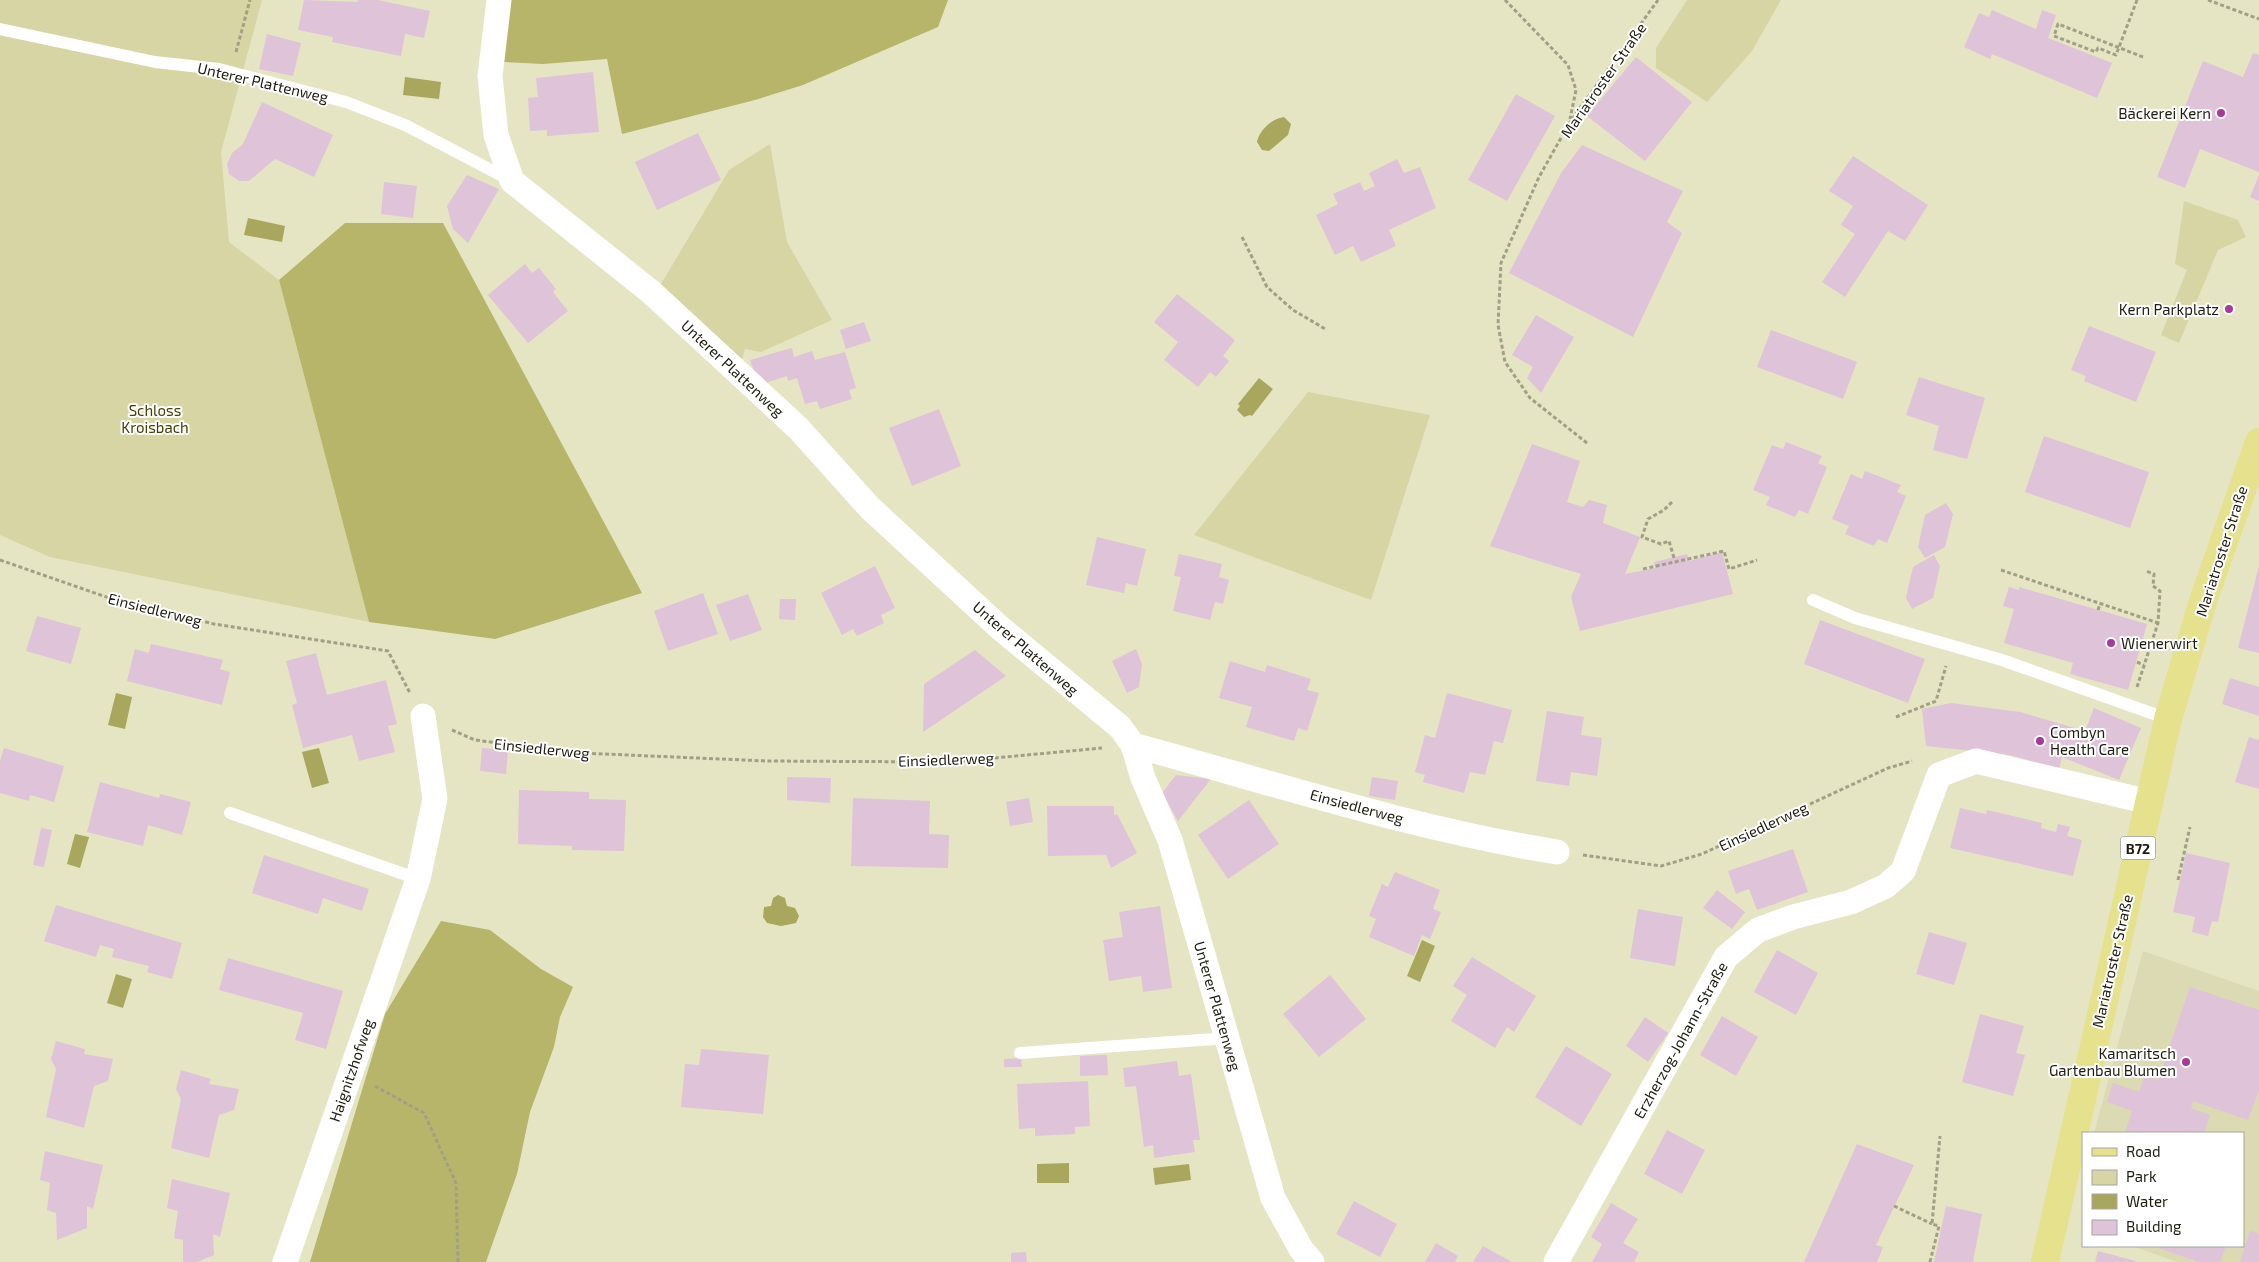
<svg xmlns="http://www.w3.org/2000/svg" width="2259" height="1262" viewBox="0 0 2259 1262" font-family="'Exo 2',sans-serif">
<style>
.built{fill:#dbdab2}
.green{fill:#d6d5a3}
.forest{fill:#b7b56a}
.water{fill:#a9a75d}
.building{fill:#dfc3d8}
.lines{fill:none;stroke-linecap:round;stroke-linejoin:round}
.path{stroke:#a1a087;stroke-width:3;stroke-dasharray:4 2.5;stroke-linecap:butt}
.service{stroke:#fff;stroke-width:12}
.minor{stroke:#fff;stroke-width:25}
.primary{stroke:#e5e18d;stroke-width:28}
.poi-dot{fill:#a73998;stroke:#fff;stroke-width:2}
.labels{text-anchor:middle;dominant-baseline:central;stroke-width:4;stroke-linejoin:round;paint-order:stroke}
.shield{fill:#fff;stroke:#626158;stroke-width:1}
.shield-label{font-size:14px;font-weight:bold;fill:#1e1d11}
.street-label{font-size:15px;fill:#1e1d11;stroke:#fff}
.poi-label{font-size:15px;fill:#1e1d11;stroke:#fff;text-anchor:end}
.park-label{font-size:15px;fill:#434002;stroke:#fff}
</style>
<rect width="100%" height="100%" fill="#e5e5c4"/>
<path class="built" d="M2143,951L2259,991V1262H2177L2132,1246H2243V1133H2094Z"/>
<g class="green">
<path d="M0,0H262L221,152L229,242L279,280L369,622L50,557L0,535Z"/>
<path d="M1687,0H1781L1752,51L1707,102L1656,68V48Z"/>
<path d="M770,144L787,242L832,320L761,352L745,349L740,366L680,309L661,284L729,170Z"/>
<path d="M2184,201L2238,220L2246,237L2218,250L2179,343L2161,335L2187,270L2175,264Z"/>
<path d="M1308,392L1430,415L1371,600L1194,535Z"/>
</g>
<g class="forest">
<path d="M508,0H948L938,27L803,85L755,100L622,134L607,59L543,64L504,62Z"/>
<path d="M345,223H443L642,593L495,639L369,622L279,280Z"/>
<path d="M441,921L490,930L541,969L573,987L560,1017L554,1047L530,1112L517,1174L486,1262H310L385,1014Z"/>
</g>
<g class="water">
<path d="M405,77L441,82L439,99L403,95Z"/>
<path d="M1284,117L1291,124L1288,135L1269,151L1262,150L1257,142C1259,131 1272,118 1284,117Z"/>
<path d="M248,218L285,226L282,242L244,235Z"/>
<path d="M1259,378L1273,389L1252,416L1250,415L1244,417L1237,410L1240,406L1238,404Z"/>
<path d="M116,693L132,697L125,729L108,725Z"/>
<path d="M319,748L329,783L312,788L302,752Z"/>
<path d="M75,834L89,837L80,868L67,864Z"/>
<path d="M778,895L785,898L787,906L795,908L799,916L796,923L781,926L767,923L763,917L764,907L771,906L773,898Z"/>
<path d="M1422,940L1435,946L1420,982L1407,976Z"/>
<path d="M116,974L132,979L123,1008L107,1003Z"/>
<path d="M1069,1163V1183H1037V1164Z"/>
<path d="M1189,1164L1191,1180L1155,1185L1153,1168Z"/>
</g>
<g class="building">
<path d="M304,0L357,2L358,0H378L430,11L424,38L405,34L401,56L332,42L333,37L298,30Z"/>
<path d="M1992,10L2036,29L2042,10L2056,15L2048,38L2112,63L2097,98L1992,54L1990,59L1964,47L1979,13L1989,17Z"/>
<path d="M267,34L301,43L293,76L259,69Z"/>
<path d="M2253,53L2259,55V172L2200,149L2185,188L2157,177L2203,61L2243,77Z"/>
<path d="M1636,57L1692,102L1645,161L1587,116Z"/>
<path d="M593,72L599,132L547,136V130L530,131L528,98L538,97L536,78Z"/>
<path d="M1516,94L1555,116L1507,201L1468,180Z"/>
<path d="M262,102L333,135L314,177L275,159L249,181H239L229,174L227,164L232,153L243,144Z"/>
<path d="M698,133L721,180L657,210L635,162Z"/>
<path d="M1582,145L1683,191L1667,222L1682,233L1633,337L1509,273L1561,173Z"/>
<path d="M1853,156L1928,205L1905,241L1888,231L1845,297L1822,282L1855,234L1841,225L1853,206L1829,191Z"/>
<path d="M1397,159L1404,173L1420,167L1436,208L1389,230L1396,246L1361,262L1353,246L1335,255L1316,215L1338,204L1333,194L1360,182L1364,191L1375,186L1369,173Z"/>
<path d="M467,175L499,189L468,243L453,229L447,206Z"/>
<path d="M2259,175V201L2250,197Z"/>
<path d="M384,182L417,186L413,218L381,214Z"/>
<path d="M525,264L532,273L539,268L556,289L553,292L568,311L528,343L488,295Z"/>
<path d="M1177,294L1235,340L1223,356L1229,361L1216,377L1210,372L1198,387L1164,360L1178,342L1154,322Z"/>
<path d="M1536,315L1574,337L1541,393L1527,378L1533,367L1512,355Z"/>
<path d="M864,322L871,341L846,349L840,330Z"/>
<path d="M2089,326L2156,352L2136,402L2084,381L2086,376L2071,370Z"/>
<path d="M1771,330L1857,362L1843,399L1757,367Z"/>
<path d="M792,348L794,357L812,351L815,360L845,352L856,388L849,390L852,399L820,409L817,401L805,404L797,378L788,381L787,376L759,385L750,360Z"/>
<path d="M1919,377L1985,398L1967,459L1933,450L1939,426L1906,415Z"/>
<path d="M939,409L961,466L912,486L889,428Z"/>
<path d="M2044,436L2149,472L2130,528L2025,492Z"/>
<path d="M1786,442L1822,456L1818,463L1827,467L1808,514L1799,510L1795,517L1766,505L1770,497L1753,490L1772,445L1783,449Z"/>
<path d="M1532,444L1580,461L1567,502L1583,507L1589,500L1607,505L1603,523L1640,537L1625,574L1655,568L1654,562L1687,554L1689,561L1722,552L1733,594L1580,631L1571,597L1581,574L1490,546Z"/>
<path d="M1865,471L1901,485L1897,492L1906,496L1887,543L1878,539L1874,546L1845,534L1849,526L1832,519L1851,474L1862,479Z"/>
<path d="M1946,503L1953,514L1945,547L1925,558L1918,547L1925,515Z"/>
<path d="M1097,537L1146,549L1137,586L1126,583L1124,593L1086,585Z"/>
<path d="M1179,554L1222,564L1219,577L1229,580L1223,604L1215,602L1210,620L1173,611L1181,577L1174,576Z"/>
<path d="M1934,555L1940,566L1933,598L1912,609L1906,598L1913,567Z"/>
<path d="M875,566L895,608L881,615L884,623L857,636L853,629L842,635L821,593Z"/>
<path d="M2259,566V653L2238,648Z"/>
<path d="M2009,587L2019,590V587L2147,624L2128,690L2070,674L2073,663L2004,643L2014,609L2003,606Z"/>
<path d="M703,593L718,634L668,651L654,611Z"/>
<path d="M748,594L762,630L730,641L716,605Z"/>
<path d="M780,599H796L795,620L779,619Z"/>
<path d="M37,616L81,628L71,664L26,651Z"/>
<path d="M1820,620L1925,659L1908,703L1804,664Z"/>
<path d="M151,644L223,660L220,669L230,672L222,705L127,681L135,649L149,653Z"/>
<path d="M1136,649L1142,664L1139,687L1127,693L1112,661Z"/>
<path d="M975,650L1006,676L923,732L924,684Z"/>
<path d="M316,653L327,695L386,680L397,724L388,726L395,752L359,761L352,735L303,748L292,705L297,703L286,661Z"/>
<path d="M1230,661L1265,672L1267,665L1311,679L1307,690L1319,693L1307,731L1298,728L1294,741L1246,727L1252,707L1219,698Z"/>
<path d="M2230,678L2259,687V716L2222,704Z"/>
<path d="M1447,693L1512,710L1503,743L1494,741L1485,775L1470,772L1464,793L1423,782L1425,775L1415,772L1425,735L1435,738Z"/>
<path d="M1951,703L2020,712L2085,731L2094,708L2141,728L2119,780L2062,757L2059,769L2010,755L1926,746L1922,709Z"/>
<path d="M1547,711L1584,717L1581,735L1602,738L1597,776L1571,772L1569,786L1536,781Z"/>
<path d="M2249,737L2259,740V789L2235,782Z"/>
<path d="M4,748L64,766L54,802L30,795L29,801L0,793V761Z"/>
<path d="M482,748L508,750L506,774L480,771Z"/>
<path d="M1176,775L1211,779L1178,821L1162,793Z"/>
<path d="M787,777L831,778L830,803L787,800Z"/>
<path d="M1372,777L1398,781L1395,800L1369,796Z"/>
<path d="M100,782L159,798L160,794L191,802L182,835L148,825L143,846L87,832Z"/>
<path d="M519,790L589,792V799L626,800L624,851L572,850V846L518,844Z"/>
<path d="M853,798L930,801L929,834L949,835L948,868L851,866Z"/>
<path d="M1029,798L1033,822L1010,826L1006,802Z"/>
<path d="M1249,800L1279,844L1228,879L1198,835Z"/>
<path d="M1047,806H1114V815L1117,814L1137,853L1111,868L1106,855L1048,856Z"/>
<path d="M1960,808L1986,814L1987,810L2042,823L2041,828L2056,832L2058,824L2070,827L2067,836L2082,840L2073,876L1950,848Z"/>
<path d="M41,828L52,830L44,867L33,865Z"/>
<path d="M1793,849L1808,892L1757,910L1749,889L1736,894L1728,871Z"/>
<path d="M2186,853L2230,863L2218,922L2212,921L2208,936L2192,932L2195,917L2173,912Z"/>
<path d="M264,855L369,889L362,911L323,898L318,914L252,893Z"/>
<path d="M1395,872L1440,890L1433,909L1441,912L1430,939L1422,935L1414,956L1369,937L1376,919L1369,916L1382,884L1388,887Z"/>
<path d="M1717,890L1745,912L1732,929L1703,908Z"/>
<path d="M56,905L182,943L172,979L147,972L149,966L112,957L114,949L100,945L96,957L44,941Z"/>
<path d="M1160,906L1172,988L1143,992L1141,976L1109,981L1103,940L1123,937L1119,912Z"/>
<path d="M1638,909L1683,917L1675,966L1630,958Z"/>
<path d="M1929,932L1967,943L1954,985L1916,974Z"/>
<path d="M1777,950L1818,973L1796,1015L1754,992Z"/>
<path d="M1472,957L1536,996L1514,1032L1507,1027L1495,1048L1451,1021L1467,995L1453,986Z"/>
<path d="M228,958L343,991L326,1049L295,1040L303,1013L219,990Z"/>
<path d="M1330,975L1366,1019L1319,1057L1283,1014Z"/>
<path d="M2190,987L2259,1010V1090L2248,1120L2193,1101L2191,1108L2210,1115L2204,1133H2125L2132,1111L2107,1102L2113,1083L2139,1092L2145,1075L2158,1080Z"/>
<path d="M1980,1014L2024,1026L2016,1053L2025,1055L2013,1096L1962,1082Z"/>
<path d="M1722,1016L1758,1037L1736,1076L1700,1055Z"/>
<path d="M1645,1017L1668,1033L1648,1062L1626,1046Z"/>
<path d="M56,1041L85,1049L84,1054L113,1059L108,1081L94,1086L84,1128L46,1117L56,1069L51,1059Z"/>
<path d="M1566,1046L1612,1074L1581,1126L1535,1097Z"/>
<path d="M701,1049L769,1055L763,1114L681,1107L685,1064L699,1065Z"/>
<path d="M1107,1055L1108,1075L1080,1076V1056Z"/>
<path d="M1021,1058L1022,1067H1004V1059Z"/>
<path d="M1177,1061L1179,1076L1191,1074L1200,1140H1193L1195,1152L1154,1158L1153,1145L1144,1147L1136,1086L1125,1087L1123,1068Z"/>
<path d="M181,1070L211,1079L209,1084L239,1089L234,1110L219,1115L209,1158L171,1148L181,1099L176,1089Z"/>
<path d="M1088,1081L1090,1126L1075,1127V1134L1035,1136V1128L1019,1129L1017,1084Z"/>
<path d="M1667,1130L1705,1150L1682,1194L1644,1174Z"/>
<path d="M1857,1144L1914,1165L1876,1245L1883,1247L1877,1262H1804Z"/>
<path d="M45,1151L103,1165L93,1209L87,1206V1228L57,1240L56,1213L47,1210L50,1183L40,1180Z"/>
<path d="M172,1179L230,1193L220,1237L213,1234L214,1255L197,1262H183V1240L174,1238L178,1211L167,1208Z"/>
<path d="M1354,1201L1397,1224L1380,1257L1336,1234Z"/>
<path d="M1611,1203L1638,1219L1623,1243L1639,1252L1634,1262H1592L1602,1244L1591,1237Z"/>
<path d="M1946,1206L1982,1214L1973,1262H1934Z"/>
<path d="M2250,1231L2259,1233V1262H2240Z"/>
<path d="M1436,1243L1458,1256L1455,1262H1425Z"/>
<path d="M1483,1246L1512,1262H1473Z"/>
<path d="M2153,1246H2226L2220,1262H2199Z"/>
<path d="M2098,1251L2136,1261L2135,1262H2095Z"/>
<path d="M1026,1252L1027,1262H1011V1253Z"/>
</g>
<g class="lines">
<g class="path">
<path d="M1505,0L1568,65L1576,90L1570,119"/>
<path d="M2137,0L2116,55L2098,48L2096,52L2054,36L2058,24L2143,57"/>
<path d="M2208,0L2259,19"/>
<path d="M236,52L250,0"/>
<path d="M1242,237L1267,287L1293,310L1327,330"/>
<path d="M1587,443L1530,398L1505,362L1498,325L1501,263L1539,177L1570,122L1658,0"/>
<path d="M1672,502L1664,510L1648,519L1642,537L1661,544L1669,541L1674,558"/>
<path d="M0,560L112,599L214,624L388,651L410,693"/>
<path d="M1643,569L1724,551L1729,569L1757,560"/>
<path d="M2001,570L2158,623"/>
<path d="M2098,610L2100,604"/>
<path d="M2137,662L2144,665"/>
<path d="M2137,687L2158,623L2160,591L2153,586L2154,574L2146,571"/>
<path d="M1896,717L1936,701L1946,666"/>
<path d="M452,730L475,740L581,753L767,761L951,762L1102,748"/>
<path d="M1583,855L1661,866L1702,854L1888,768L1912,761"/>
<path d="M2178,880L2190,827"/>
<path d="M375,1086L424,1113L456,1183L458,1262"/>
<path d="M1894,1206L1932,1224"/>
<path d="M1930,1262L1939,1226L1932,1224L1940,1136"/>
</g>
<g class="service">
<path d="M0,29L155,62L219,69L346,102L405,125L510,180"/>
<path d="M1813,600L1855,618L2002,660L2168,719"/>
<path d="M230,813L418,879"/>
<path d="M1020,1053L1228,1038"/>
</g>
<g class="minor">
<path d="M499,0L490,76L496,135L512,181L651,292L798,428L870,508L999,627L1120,727L1133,745L1143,778L1170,840L1273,1198L1301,1249L1312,1262"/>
<path d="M1133,745C1273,783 1413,829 1557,852"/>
<path d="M285,1262L418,879L435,799L423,716"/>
<path d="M1556,1262L1726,957L1758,930L1793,917L1851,902L1886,886L1903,871L1939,775L1976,761L2149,802"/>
</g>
<path class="primary" d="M2045,1262L2168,719L2204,598L2259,442"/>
</g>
<g class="poi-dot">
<circle cx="2221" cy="113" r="5"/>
<circle cx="2229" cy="309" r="5"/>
<circle cx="2111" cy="643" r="5"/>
<circle cx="2040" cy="741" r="5"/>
<circle cx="2186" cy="1062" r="5"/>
</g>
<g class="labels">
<rect class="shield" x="2120.5" y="836.5" width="35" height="23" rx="4"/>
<g class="shield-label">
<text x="2138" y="848">B72</text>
</g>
<g class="street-label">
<text transform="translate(1603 80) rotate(-55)">Mariatroster Straße</text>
<text transform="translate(263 82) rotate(13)">Unterer Plattenweg</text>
<text transform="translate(733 368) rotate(43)">Unterer Plattenweg</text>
<text transform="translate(2221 551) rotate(-72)">Mariatroster Straße</text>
<text transform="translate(155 609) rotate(14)">Einsiedlerweg</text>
<text transform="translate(1026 648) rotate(41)">Unterer Plattenweg</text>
<text transform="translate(542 748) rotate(6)">Einsiedlerweg</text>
<text transform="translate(946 759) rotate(-2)">Einsiedlerweg</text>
<text transform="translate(1357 806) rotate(15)">Einsiedlerweg</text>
<text transform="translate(1763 826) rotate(-25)">Einsiedlerweg</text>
<text transform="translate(2112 961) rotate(-77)">Mariatroster Straße</text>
<text transform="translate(1218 1006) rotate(74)">Unterer Plattenweg</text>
<text transform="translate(1680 1040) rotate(-61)">Erzherzog-Johann-Straße</text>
<text transform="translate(351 1070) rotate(-71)">Haignitzhofweg</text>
</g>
<g class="poi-label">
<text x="2211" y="113">Bäckerei Kern</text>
<text x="2219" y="309">Kern Parkplatz</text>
<text x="2121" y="643" text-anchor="start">Wienerwirt</text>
<text x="2050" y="732" text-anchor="start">Combyn<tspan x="2050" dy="17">Health Care</tspan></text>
<text x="2176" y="1053">Kamaritsch<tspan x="2176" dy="17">Gartenbau Blumen</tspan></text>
</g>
<g class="park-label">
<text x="155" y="410">Schloss<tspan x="155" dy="17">Kroisbach</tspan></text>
</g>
</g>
<rect x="2082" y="1132" width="162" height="115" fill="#ffffff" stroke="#a5a5a0"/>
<rect x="2092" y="1148" width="25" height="8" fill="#e5e18d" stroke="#a5a5a0"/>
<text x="2126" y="1157" font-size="15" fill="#1e1d11">Road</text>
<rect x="2092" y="1170" width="25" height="15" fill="#d6d5a3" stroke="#a5a5a0"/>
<text x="2126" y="1182" font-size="15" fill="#1e1d11">Park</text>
<rect x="2092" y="1194" width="25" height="15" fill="#a9a75d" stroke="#a5a5a0"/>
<text x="2126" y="1207" font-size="15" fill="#1e1d11">Water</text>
<rect x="2092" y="1220" width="25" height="15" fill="#dfc3d8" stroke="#a5a5a0"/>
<text x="2126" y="1232" font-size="15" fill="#1e1d11">Building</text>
</svg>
